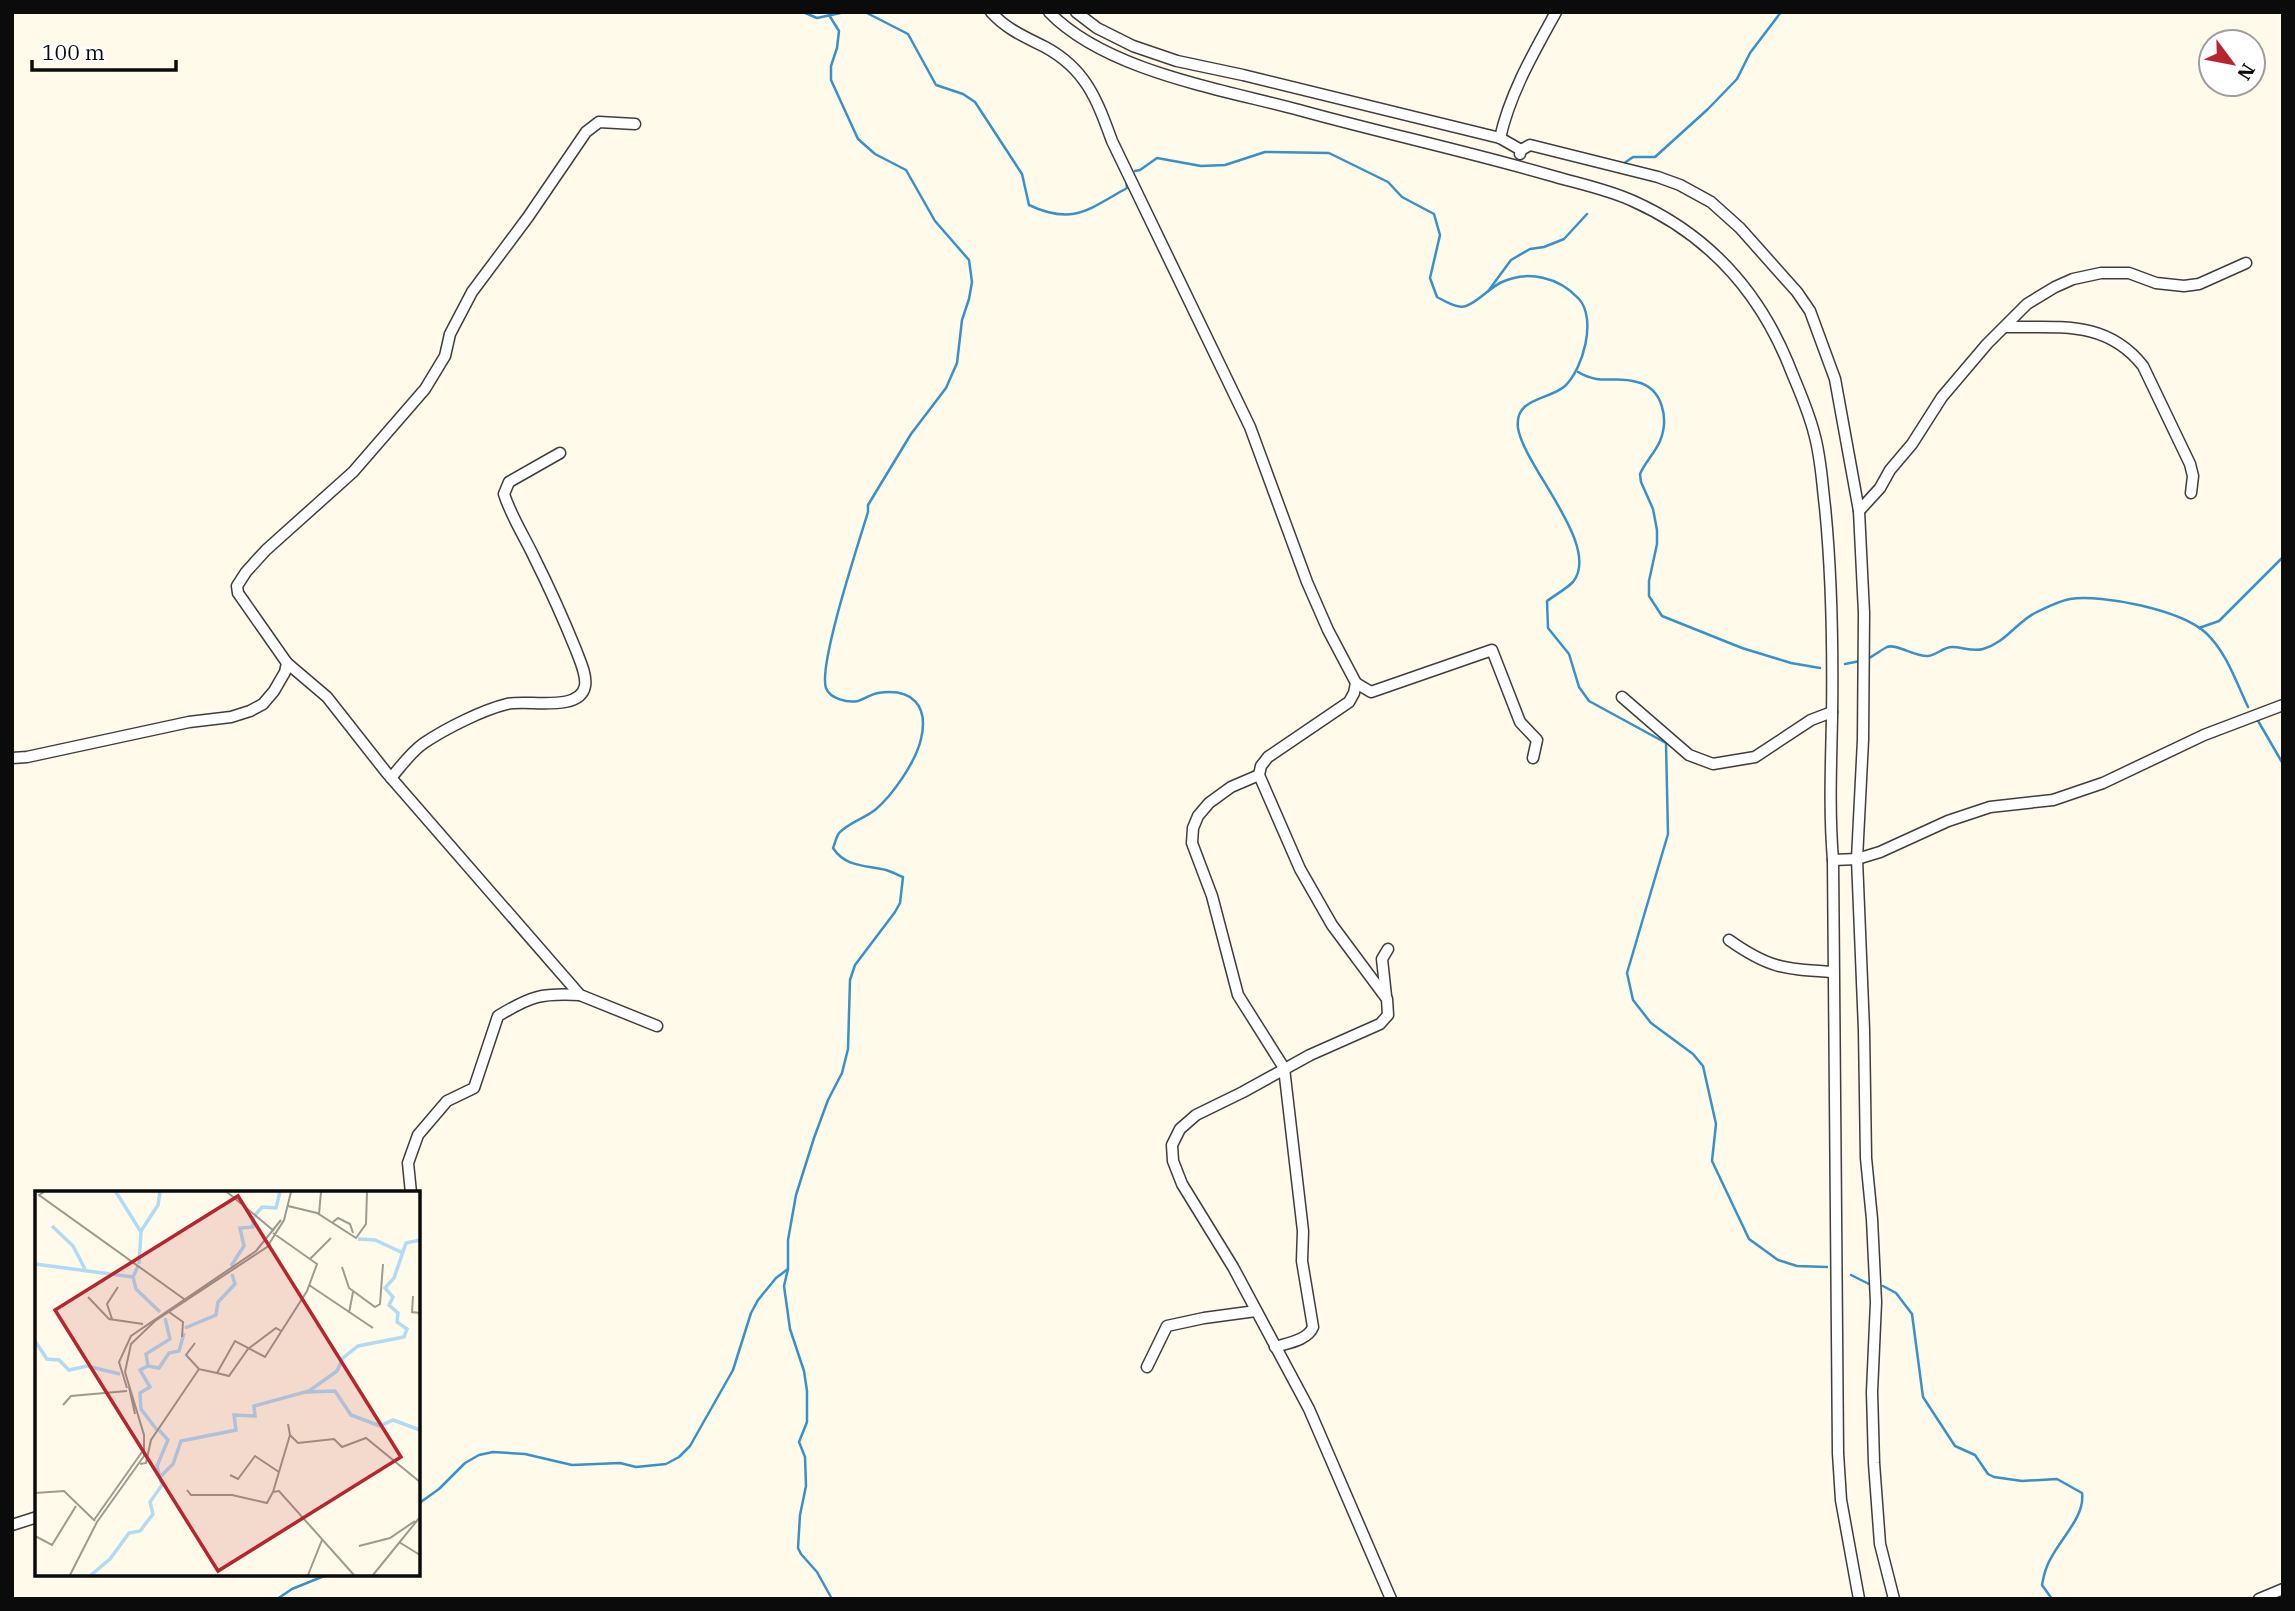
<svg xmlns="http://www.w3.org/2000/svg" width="2295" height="1611" viewBox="0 0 2295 1611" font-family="'IBM Plex Serif',serif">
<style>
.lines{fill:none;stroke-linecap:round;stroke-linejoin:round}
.stream{stroke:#3791ca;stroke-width:2.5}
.street-casing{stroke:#3e3e3e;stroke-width:13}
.street{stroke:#fff;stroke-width:10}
.inset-river{fill:none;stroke:#afdbf5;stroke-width:3.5}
.inset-road{fill:none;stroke:#9d9a90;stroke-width:2}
.view{fill:#b7262e;fill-opacity:0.15;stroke:#b7262e;stroke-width:3.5}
.inset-edge{fill:none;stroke:#0b0b0b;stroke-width:3.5}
</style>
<rect width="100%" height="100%" fill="#fffae9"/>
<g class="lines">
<g class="stream">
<path d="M803,12L817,18L845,12"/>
<path d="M865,12L908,34L936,85L963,94L975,102L1022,174L1029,205C1073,226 1089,209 1127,188L1126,180"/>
<path d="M829,15L839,31L837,48L831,66V80L858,139L875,154L906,170L935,221L969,260L972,282L969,299L962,320L957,363L946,388L911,434L868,505V512C859,542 818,665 826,688C830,699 848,703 858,701C865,699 871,694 878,693C912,688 929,705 921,739C916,761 893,795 875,810C865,818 848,823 839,833C836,837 835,844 833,848C846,868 867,865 886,870C892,872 898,875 903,877L900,903L895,912L855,965L850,980L848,1049L842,1073L828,1100L814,1138L796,1195L788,1240V1269L784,1286L790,1329L804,1371L807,1391V1422L799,1442L805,1457L806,1486L800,1515L798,1548L801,1554L817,1572L832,1599"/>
<path d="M1623,164L1633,157H1655L1708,109L1737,79L1750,53L1781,12"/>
<path d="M1135,171L1140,170L1157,158L1201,166L1225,165L1265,152L1329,153L1388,182L1402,197L1434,214L1440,235L1430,278L1437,297C1445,301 1457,309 1466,306C1479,301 1489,288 1502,282C1528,270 1559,277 1579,299C1597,319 1583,369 1565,386C1550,400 1514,397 1518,428C1524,467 1602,546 1573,582C1566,589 1555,595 1547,601L1548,628L1569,654L1579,687L1589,701L1666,743L1668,834L1627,973L1633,1000L1651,1023L1693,1054L1703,1066L1716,1124L1712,1161L1749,1239L1778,1260L1797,1266L1827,1267"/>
<path d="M1489,290L1511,260L1530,249L1544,247L1564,239L1587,214"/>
<path d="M1578,372C1602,386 1614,375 1637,382C1663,388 1669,419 1660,441C1655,453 1645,462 1640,474L1641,482L1653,509L1657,530V544L1649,581V596L1662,616L1742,648L1791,663L1820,668"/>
<path d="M2199,628L2219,621L2283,557"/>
<path d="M1869,658C1875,655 1881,650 1887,647C1896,643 1915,657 1928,656C1937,655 1943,647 1952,647C1962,647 1973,652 1983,649C2005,643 2016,623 2035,613C2045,608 2059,601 2070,599C2103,594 2181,610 2206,633C2227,653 2236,682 2248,707"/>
<path d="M1845,664L1860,661"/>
<path d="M2257,719L2283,764"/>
<path d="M1851,1275L1873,1286"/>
<path d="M1883,1286L1896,1293L1912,1314L1923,1397L1955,1446L1975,1455L1988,1474L1994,1477L2022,1481L2057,1479L2082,1493C2086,1519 2053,1545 2046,1569C2044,1574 2043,1580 2042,1585L2052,1599"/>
<path d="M418,1504L439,1489L465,1463L479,1455L493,1452L525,1454L572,1465L620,1463L636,1467L666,1464L679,1457L690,1446L733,1370L751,1313L758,1300L776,1278L788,1269"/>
<path d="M277,1599L292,1589L329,1574"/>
<path d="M2093,1599H2100"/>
</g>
<g class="street-casing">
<g id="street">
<path d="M991,12C1006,29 1025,37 1045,47C1086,69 1097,100 1112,141L1250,427L1307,582L1328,630L1356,683L1354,693L1349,702L1268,757L1261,766L1259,775L1300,869L1332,925L1387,999L1388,1015L1380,1024L1310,1055L1243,1092L1196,1115L1180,1129L1172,1145L1173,1161L1182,1184L1233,1267L1309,1409L1391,1599"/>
<path d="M1049,12C1106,71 1221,89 1299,110C1382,133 1466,151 1549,175C1576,183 1607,189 1633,201C1707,234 1757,288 1788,363C1797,386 1808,409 1814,433C1821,457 1822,483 1825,507C1832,577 1833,648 1832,718C1831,766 1829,812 1833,860L1838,1453L1841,1500L1859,1599"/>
<path d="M1076,12L1097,28L1133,46L1177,61L1243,75L1500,138L1521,150L1520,154"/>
<path d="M1500,138C1510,93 1534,52 1556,12"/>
<path d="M1521,150L1530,145L1658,177L1680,185L1711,202L1740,228L1797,292L1810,311L1835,379L1859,511L1864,613L1863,740L1857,859L1864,1030L1866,1158L1872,1219L1876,1302L1872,1392L1874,1463L1880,1544L1894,1599"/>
<path d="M2005,327C2058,328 2106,319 2143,366L2190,464L2193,476L2191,493"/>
<path d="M1859,511L1880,488L1890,470L1912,444L1942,397L1987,344L2027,304L2055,287L2073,279L2101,273H2129L2156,283L2184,286L2199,284L2246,263"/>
<path d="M287,663L327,697L386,772L580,995L657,1026"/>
<path d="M1356,683L1371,692L1492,650L1520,722L1537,740L1533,758"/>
<path d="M1622,697L1689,755L1713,764L1755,757L1811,720L1832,712"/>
<path d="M12,758L27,757L189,722L231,717L250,711L263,704L274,691L285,672L287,663L238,593L237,586L246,572L266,550L353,472L425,389L445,356L450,334L472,292L528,217L586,132L599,122L635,124"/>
<path d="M1259,775L1231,787L1209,803L1198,816L1193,828L1192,843L1212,896L1238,995L1284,1068L1303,1231L1302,1261L1313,1327C1308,1340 1288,1343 1275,1347"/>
<path d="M391,778C401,766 411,752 424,743C445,729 482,710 507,704C526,699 580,713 585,686C587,675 580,661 576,650C563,618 549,587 534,557C524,536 511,516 504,494L509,482L560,453"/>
<path d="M1833,860L1857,859L1880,852L1948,821L1990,807L2053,800L2103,783L2204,735L2283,705"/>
<path d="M1729,940C1770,969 1785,969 1833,972"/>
<path d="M1386,996L1382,959L1388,949"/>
<path d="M411,1193L408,1163L418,1135L447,1101L474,1088L498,1016C531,996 541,993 580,995"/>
<path d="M1147,1367L1167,1326L1204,1318L1256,1311"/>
<path d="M12,1525L37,1517"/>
<path d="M2259,1599L2283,1589"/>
</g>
</g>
<use href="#street" class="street"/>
</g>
<g transform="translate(35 1191)">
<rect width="385" height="385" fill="#fffae9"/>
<path class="inset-river" d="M81,1L106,41L104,73M220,24L227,16L241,17L245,1M17,35L38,55L50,78M106,40L123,14L125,1M323,48L340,49L366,61M0,73L98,86M103,75L98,86L101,98L125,121M196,75L209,55L205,37L218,36V25M150,137L181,124L183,111L200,93L197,83M0,150L12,168L24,169L34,179L52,175L85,183M113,174L111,163L135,148L130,127M271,201L300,200L316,224L345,235L358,229L385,239M122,239L106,218L105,202L115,196L105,179L113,175L124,177L134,162L144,160L149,142M126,285L138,273L146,250L201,239L199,224L220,225L219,215L274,200L302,180L308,167L323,155L369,146L372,138L362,131L363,122L354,114L358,106L350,97L359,87L371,52L385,49M56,384L75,368L94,342L105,340L118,323L115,311L127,294L122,275L133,249L124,239"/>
<path class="inset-road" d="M9,1L4,4L149,108M192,1L239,40M253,15L282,22L321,47L331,33L332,1M284,23L286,1M298,31L303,27L315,33L318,42M275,68L296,47M307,76L314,97L340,116L345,113L348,73M274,94L338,137M378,105L377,121L385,122M53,106L74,128L108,133M134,121L148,131L147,146M314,122L318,101M77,128L72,113L83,96M160,152L151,164L164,178M182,182L194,185L213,158L241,137L246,140M94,196L100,223M92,197L84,171L96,145L221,60L246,29M28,214L36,205L92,200M255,244L263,252L299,248L307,256L331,247L385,291M105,273L111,272L116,249L164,178L182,182L200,150L230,166L272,100L282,73L238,42M195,284L203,288L220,265L244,281M152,299L156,304H197L232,312L238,301L244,300L319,384M238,301L255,244L253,233M0,302L29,300L60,330M59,329L107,261M0,345L17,354L41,315M364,351L385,364M324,355L355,347L380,330M35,384L62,331L109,265V244L90,181L96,153L120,130L232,56L249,29L256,1M273,384L287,349M338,384L385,326"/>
<path class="view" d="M203,5L366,266L183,380L20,119Z"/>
<rect width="385" height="385" class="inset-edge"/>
</g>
<rect width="2295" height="1611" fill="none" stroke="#0b0b0b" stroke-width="28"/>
<g transform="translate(2232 63) rotate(122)"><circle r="33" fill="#ffffff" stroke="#9d9d9d" stroke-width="2"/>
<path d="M0-5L12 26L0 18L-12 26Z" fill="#b7262e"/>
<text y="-10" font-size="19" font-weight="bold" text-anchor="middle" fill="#0b0b0b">N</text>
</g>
<path d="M32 60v10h144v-10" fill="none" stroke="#0b0b0b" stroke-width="3.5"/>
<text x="42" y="60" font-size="21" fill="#0b0b0b" stroke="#ffffff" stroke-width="5" paint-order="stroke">100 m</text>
</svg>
